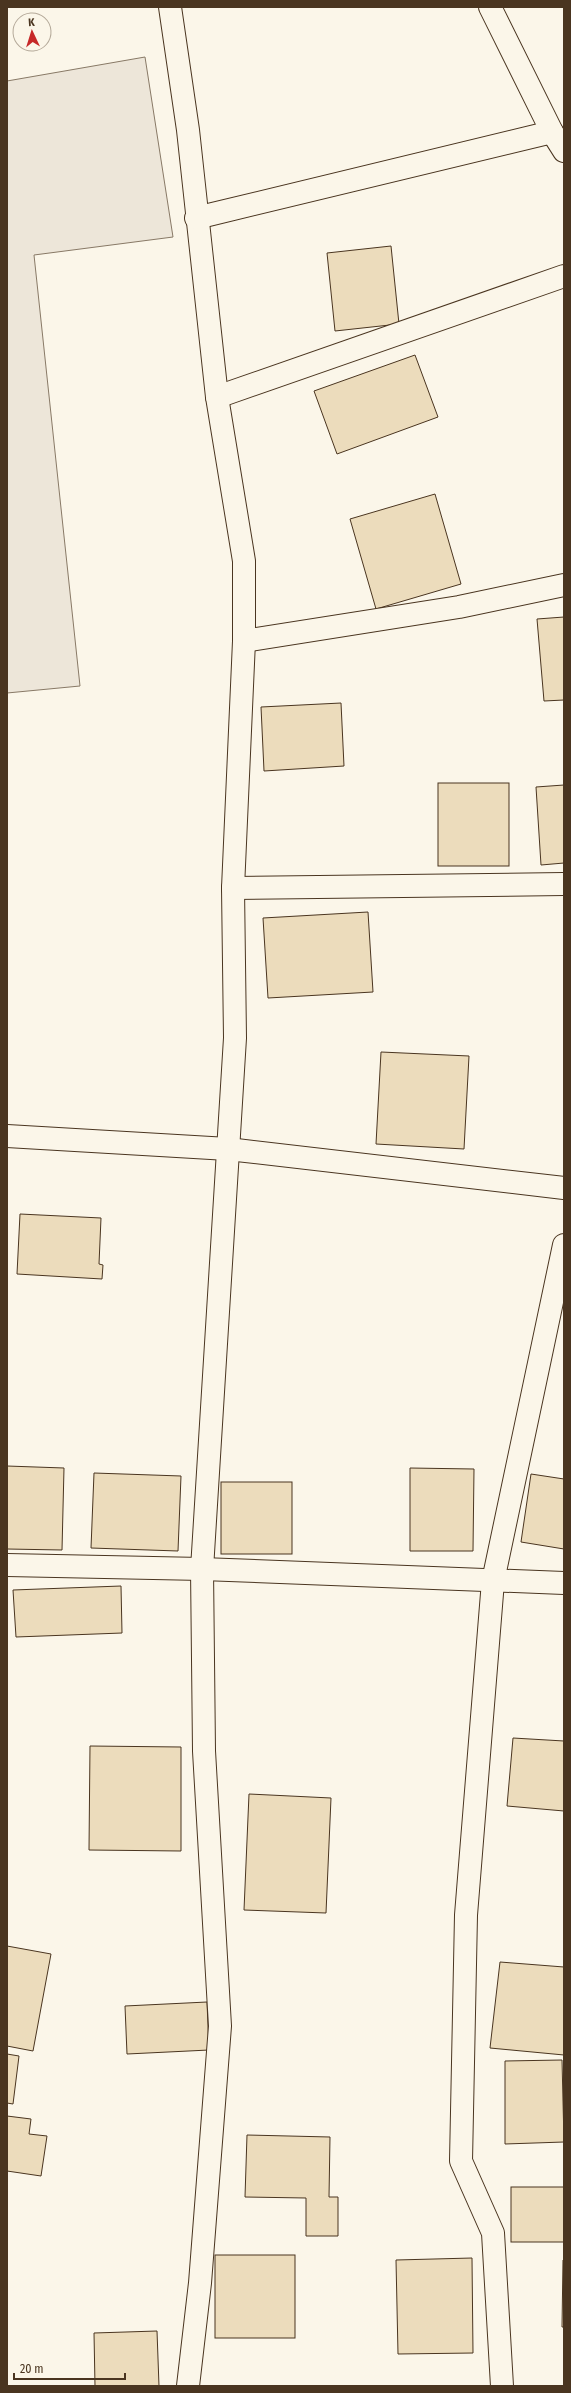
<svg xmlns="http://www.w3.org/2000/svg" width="571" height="2393" viewBox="0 0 571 2393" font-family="'Fira Sans Condensed',sans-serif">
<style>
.green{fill:#ede6d9;stroke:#887966}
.building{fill:#ecdcbc;stroke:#4a3520}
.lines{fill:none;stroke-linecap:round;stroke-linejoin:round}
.minor-casing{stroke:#4a3520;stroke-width:24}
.minor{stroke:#fbf6e9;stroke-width:22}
</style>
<rect width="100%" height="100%" fill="#fbf6e9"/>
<path class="green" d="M145,57L173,237L34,255L80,686L7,693V81Z"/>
<g class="building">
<path d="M391,246L399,324L335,331L327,253Z"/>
<path d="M415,355L438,417L337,454L314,391Z"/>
<path d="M435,494L461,584L376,609L350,519Z"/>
<path d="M564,617V700L544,701L537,619Z"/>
<path d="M341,703L344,766L264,771L261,707Z"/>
<rect x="438" y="783" width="71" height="83"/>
<path d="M564,785V863L541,865L536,787Z"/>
<path d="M368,912L373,992L268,998L263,918Z"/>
<path d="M381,1052L469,1056L464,1149L376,1144Z"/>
<path d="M20,1214L101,1218L99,1264L103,1265L102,1279L17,1274Z"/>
<path d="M7,1466L64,1468L62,1550L7,1549Z"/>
<path d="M410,1468L474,1469L473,1551H410Z"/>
<path d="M94,1473L181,1476L178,1551L91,1548Z"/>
<path d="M531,1474L564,1479V1549L521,1542Z"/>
<rect x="221" y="1482" width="71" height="72"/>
<path d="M121,1586L122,1633L16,1637L13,1590Z"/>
<path d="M513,1738L564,1741V1811L507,1806Z"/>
<path d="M90,1746L181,1747V1851L89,1850Z"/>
<path d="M249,1794L331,1798L326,1913L244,1910Z"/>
<path d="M7,1946L51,1954L33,2051L7,2046Z"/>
<path d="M500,1962L564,1967V2055L490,2048Z"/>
<path d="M207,2002L209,2050L127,2054L125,2006Z"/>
<path d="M7,2054L19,2056L13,2104L7,2103Z"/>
<path d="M562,2060L564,2142L505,2144V2061Z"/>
<path d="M7,2116L31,2119L29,2134L47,2136L41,2176L7,2171Z"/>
<path d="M247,2135L330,2137L329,2197H338V2236H306V2198L245,2197Z"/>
<rect x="511" y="2187" width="53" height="55"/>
<rect x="215" y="2255" width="80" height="83"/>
<path d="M472,2258L473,2353L398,2354L396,2260Z"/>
<path d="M563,2260H564V2327H562Z"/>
<path d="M157,2331L159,2386H95L94,2333Z"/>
</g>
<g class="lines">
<g class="minor-casing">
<g id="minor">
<path d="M170,7L188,130L217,397L244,561V641L233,888L235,1038L202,1569L204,1751L220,2026L200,2283L188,2386"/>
<path d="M490,7L552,132L564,151"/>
<path d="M196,218L552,132"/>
<path d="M217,397L564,276"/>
<path d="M244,641L459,607L564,585"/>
<path d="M233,888L564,884"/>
<path d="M7,1136L228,1149L564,1188"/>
<path d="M7,1565L202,1569L564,1583"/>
<path d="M502,2386L493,2233L461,2161L466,1915L493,1581L564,1245"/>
</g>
</g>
<use href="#minor" class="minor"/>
</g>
<rect width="571" height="2393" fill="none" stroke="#4a3520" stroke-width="16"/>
<g transform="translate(32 32) rotate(356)"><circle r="19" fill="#fbf6e9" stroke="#b4a999"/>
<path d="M0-3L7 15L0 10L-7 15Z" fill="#c62828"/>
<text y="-6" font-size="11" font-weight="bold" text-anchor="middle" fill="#4a3520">K</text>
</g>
<path d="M14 2373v6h111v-6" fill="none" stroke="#4a3520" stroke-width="2"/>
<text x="20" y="2373" font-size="12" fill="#4a3520" stroke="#fbf6e9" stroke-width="3" paint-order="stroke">20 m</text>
</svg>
